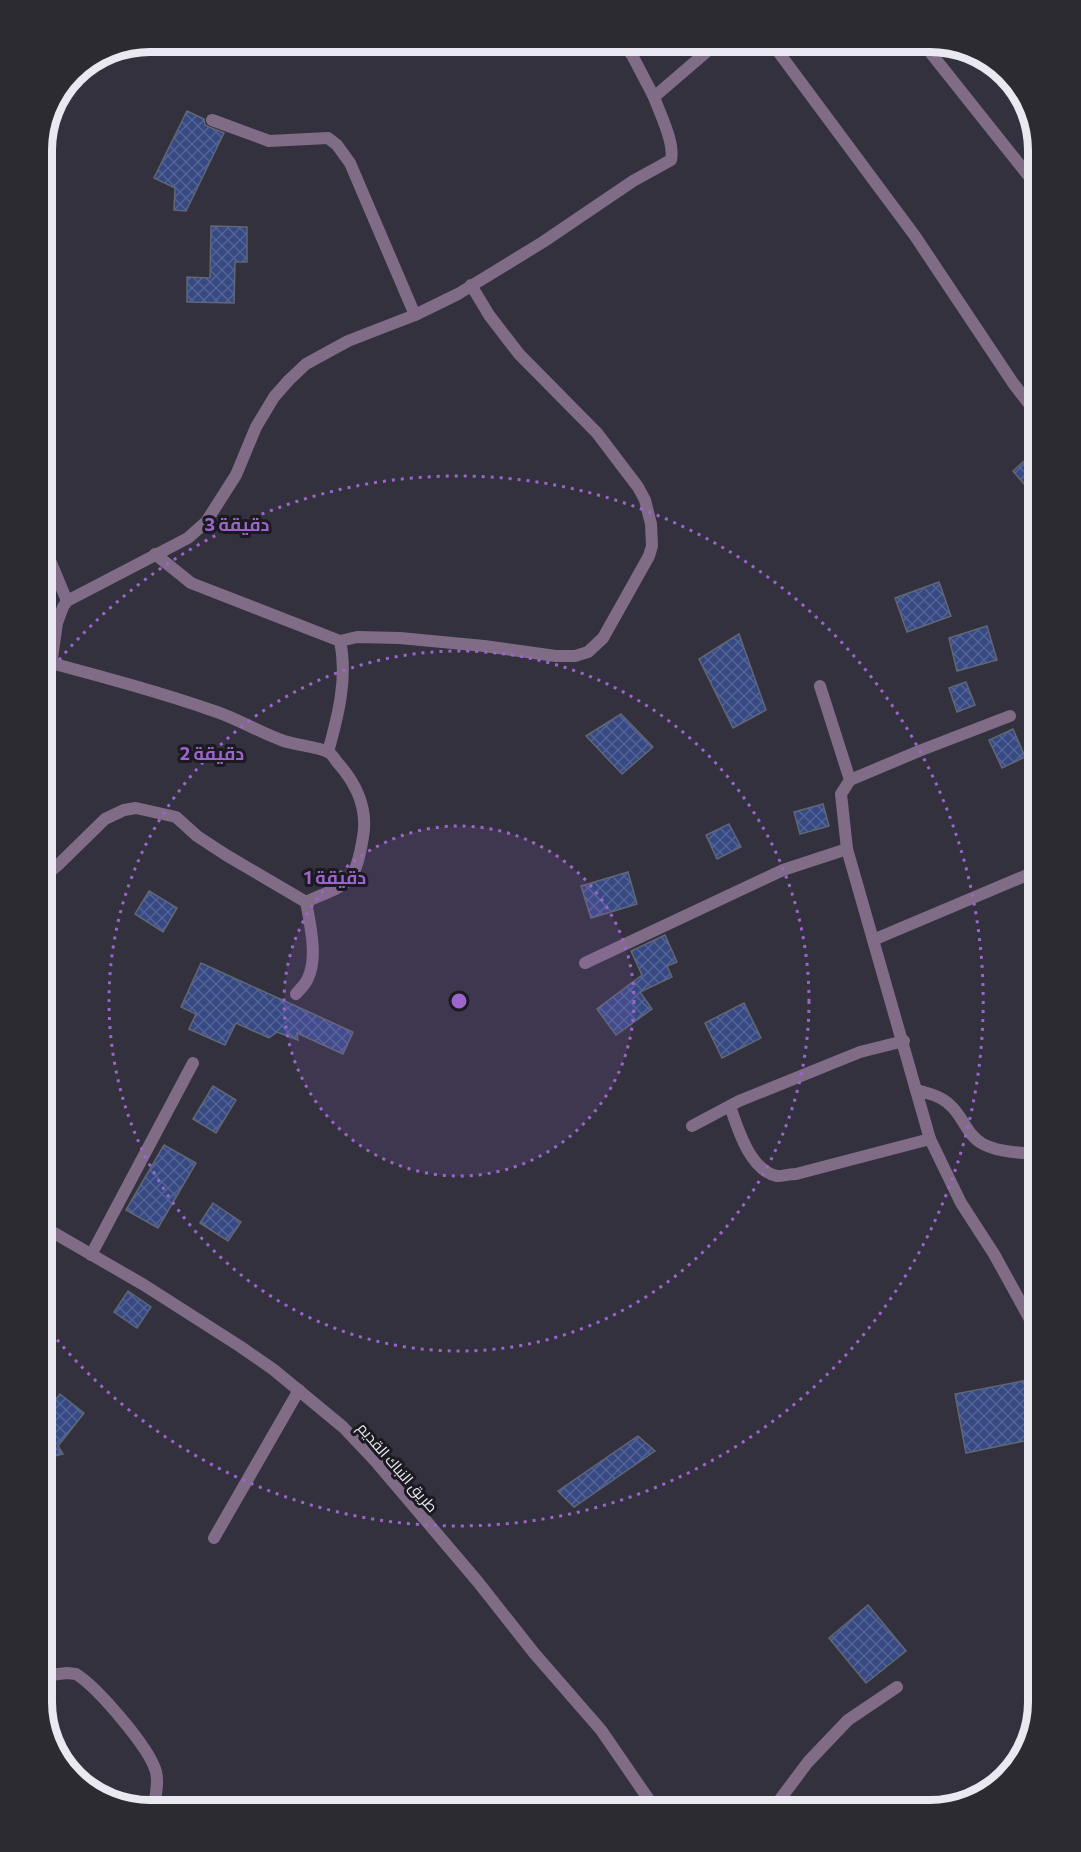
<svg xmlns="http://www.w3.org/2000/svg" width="1081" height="1852" viewBox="0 0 1081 1852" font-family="Commissioner,Cairo,sans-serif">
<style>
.building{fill:url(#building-cross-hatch);stroke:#616774;stroke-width:1.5}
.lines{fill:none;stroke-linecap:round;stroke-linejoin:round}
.minor{stroke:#806c86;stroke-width:12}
.ring{fill:none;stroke:#9c65ce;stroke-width:3;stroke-dasharray:3 6}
.labels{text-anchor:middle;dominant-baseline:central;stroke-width:6;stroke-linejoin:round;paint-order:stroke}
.street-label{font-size:15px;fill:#eae9f1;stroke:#1b1a20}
.rim{fill:none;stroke:#eae9f1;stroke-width:8}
.centre{fill:#9c65ce;stroke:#1b1a20;stroke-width:3}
.ring-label{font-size:18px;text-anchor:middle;font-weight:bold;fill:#9c65ce;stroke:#1b1a20;stroke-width:6;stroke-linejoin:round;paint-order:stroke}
</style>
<defs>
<pattern id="building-cross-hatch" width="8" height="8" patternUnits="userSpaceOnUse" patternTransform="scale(1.5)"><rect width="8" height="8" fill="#364983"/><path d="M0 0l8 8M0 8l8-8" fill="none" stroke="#536395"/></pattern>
</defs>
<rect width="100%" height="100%" fill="#33313e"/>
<g class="building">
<path d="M187,111L204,119L205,125L209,127L224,133L186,211L174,210L175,188L154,178Z"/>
<path d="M211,226L247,227V262H235L234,303L187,302V277L210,278Z"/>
<path d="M1039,448V485L1031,492L1013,471Z"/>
<path d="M939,582L951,616L907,632L895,598Z"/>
<path d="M987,626L997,660L957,671L949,638Z"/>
<path d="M739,634L766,710L733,728L699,659Z"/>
<path d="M966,682L975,705L957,712L949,688Z"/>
<path d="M621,714L653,747L622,774L586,736Z"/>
<path d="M1013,729L1025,757L1002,768L989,740Z"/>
<path d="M823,804L829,826L800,834L794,812Z"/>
<path d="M729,824L741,847L717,859L706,835Z"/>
<path d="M628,872L637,904L591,918L581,886Z"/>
<path d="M149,891L177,908L163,932L135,914Z"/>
<path d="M665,935L677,962L667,966L672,977L640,992L652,1009L616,1035L597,1009L642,975L631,951Z"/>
<path d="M201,963L353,1032L343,1054L297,1033L298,1040L277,1032L269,1038L236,1023L225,1045L189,1029L196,1014L181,1007Z"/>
<path d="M744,1003L761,1038L722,1058L705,1023Z"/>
<path d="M213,1086L236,1100L216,1133L193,1119Z"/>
<path d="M164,1145L196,1163L158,1228L126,1210Z"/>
<path d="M213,1203L241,1222L228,1241L200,1223Z"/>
<path d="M128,1291L151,1307L137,1328L114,1312Z"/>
<path d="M1028,1380L1039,1438L966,1453L955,1394Z"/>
<path d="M60,1394L84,1413L58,1446L63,1454L47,1458L42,1451V1435L55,1427L42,1417Z"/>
<path d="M638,1436L655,1451L574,1507L558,1491Z"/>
<path d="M868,1605L906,1651L866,1683L829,1638Z"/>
</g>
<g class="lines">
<g class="minor">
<path d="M622,42L632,55L654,97"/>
<path d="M771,42L915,236L1013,383L1039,417"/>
<path d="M922,42L1039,189"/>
<path d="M212,120L269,141L328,138L337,145L350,163L415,315"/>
<path d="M42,541L67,601"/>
<path d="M155,554L191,583L340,641C348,678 338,716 328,752"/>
<path d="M42,614L58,617"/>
<path d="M340,641L357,637L400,638L484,646L556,656H575L588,652L603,638L649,556L652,546L651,524L645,500L638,487L597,433L519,354L489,315L471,285"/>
<path d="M51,663C107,678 163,693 217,712C240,720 261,733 284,741C296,745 319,747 328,752C332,754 335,759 337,762C356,783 368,809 363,837C355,886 348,883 306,902"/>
<path d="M820,686L850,780"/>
<path d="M1010,716L919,751L850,780L841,794L847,849L930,1139L961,1203L994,1254L1032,1323L1039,1340"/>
<path d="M42,728L57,623L63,607L67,601L188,538L206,522L236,475L256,427L274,397L289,380L306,364L348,341L415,315L458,294L543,242L633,181L671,160C675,143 660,114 654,97L718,42"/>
<path d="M42,878L59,864L105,819L124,810L136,808L176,817L197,836L226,855L306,902C310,924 318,957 308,978C306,984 300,989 296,994"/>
<path d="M873,940L1039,870"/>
<path d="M585,963L783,870L847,849"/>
<path d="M916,1090C928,1093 941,1096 950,1105C963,1116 967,1136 983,1144C1000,1153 1021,1152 1039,1155"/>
<path d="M730,1106C737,1127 750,1171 777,1176C782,1176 790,1174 796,1174L930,1139"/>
<path d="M692,1126L739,1101L860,1052L904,1041"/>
<path d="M42,1226L144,1285L241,1347L274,1370L343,1427L377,1463L478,1582L534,1653L601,1730L656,1810"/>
<path d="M91,1255L193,1063"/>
<path d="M214,1538L299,1390"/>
<path d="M42,1676L67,1673L76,1674C97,1687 150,1748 156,1772C159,1783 155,1799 153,1810"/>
<path d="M1012,1770L1018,1765"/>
<path d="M772,1810L808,1762L848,1720L897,1687"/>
</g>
</g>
<circle cx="459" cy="1001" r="175" fill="#9c65ce" fill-opacity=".12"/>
<g class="ring">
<circle cx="459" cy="1001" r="175"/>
<circle cx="459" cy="1001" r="350"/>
<path d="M42 681A525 525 0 1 1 42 1321"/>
</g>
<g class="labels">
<g class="street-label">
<text transform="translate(398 1467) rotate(49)">طريق النباك القديم</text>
</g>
</g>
<path d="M0 0H1081V1852H0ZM150 52H930A98 98 0 0 1 1028 150V1702A98 98 0 0 1 930 1800H150A98 98 0 0 1 52 1702V150A98 98 0 0 1 150 52Z" fill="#2c2b31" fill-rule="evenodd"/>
<path class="rim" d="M150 52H930A98 98 0 0 1 1028 150V1702A98 98 0 0 1 930 1800H150A98 98 0 0 1 52 1702V150A98 98 0 0 1 150 52Z"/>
<circle cx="459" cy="1001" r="9" class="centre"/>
<g class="ring-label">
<text x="237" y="531">3 دقيقة</text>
<text x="212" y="760">2 دقيقة</text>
<text x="335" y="884">1 دقيقة</text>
</g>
</svg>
